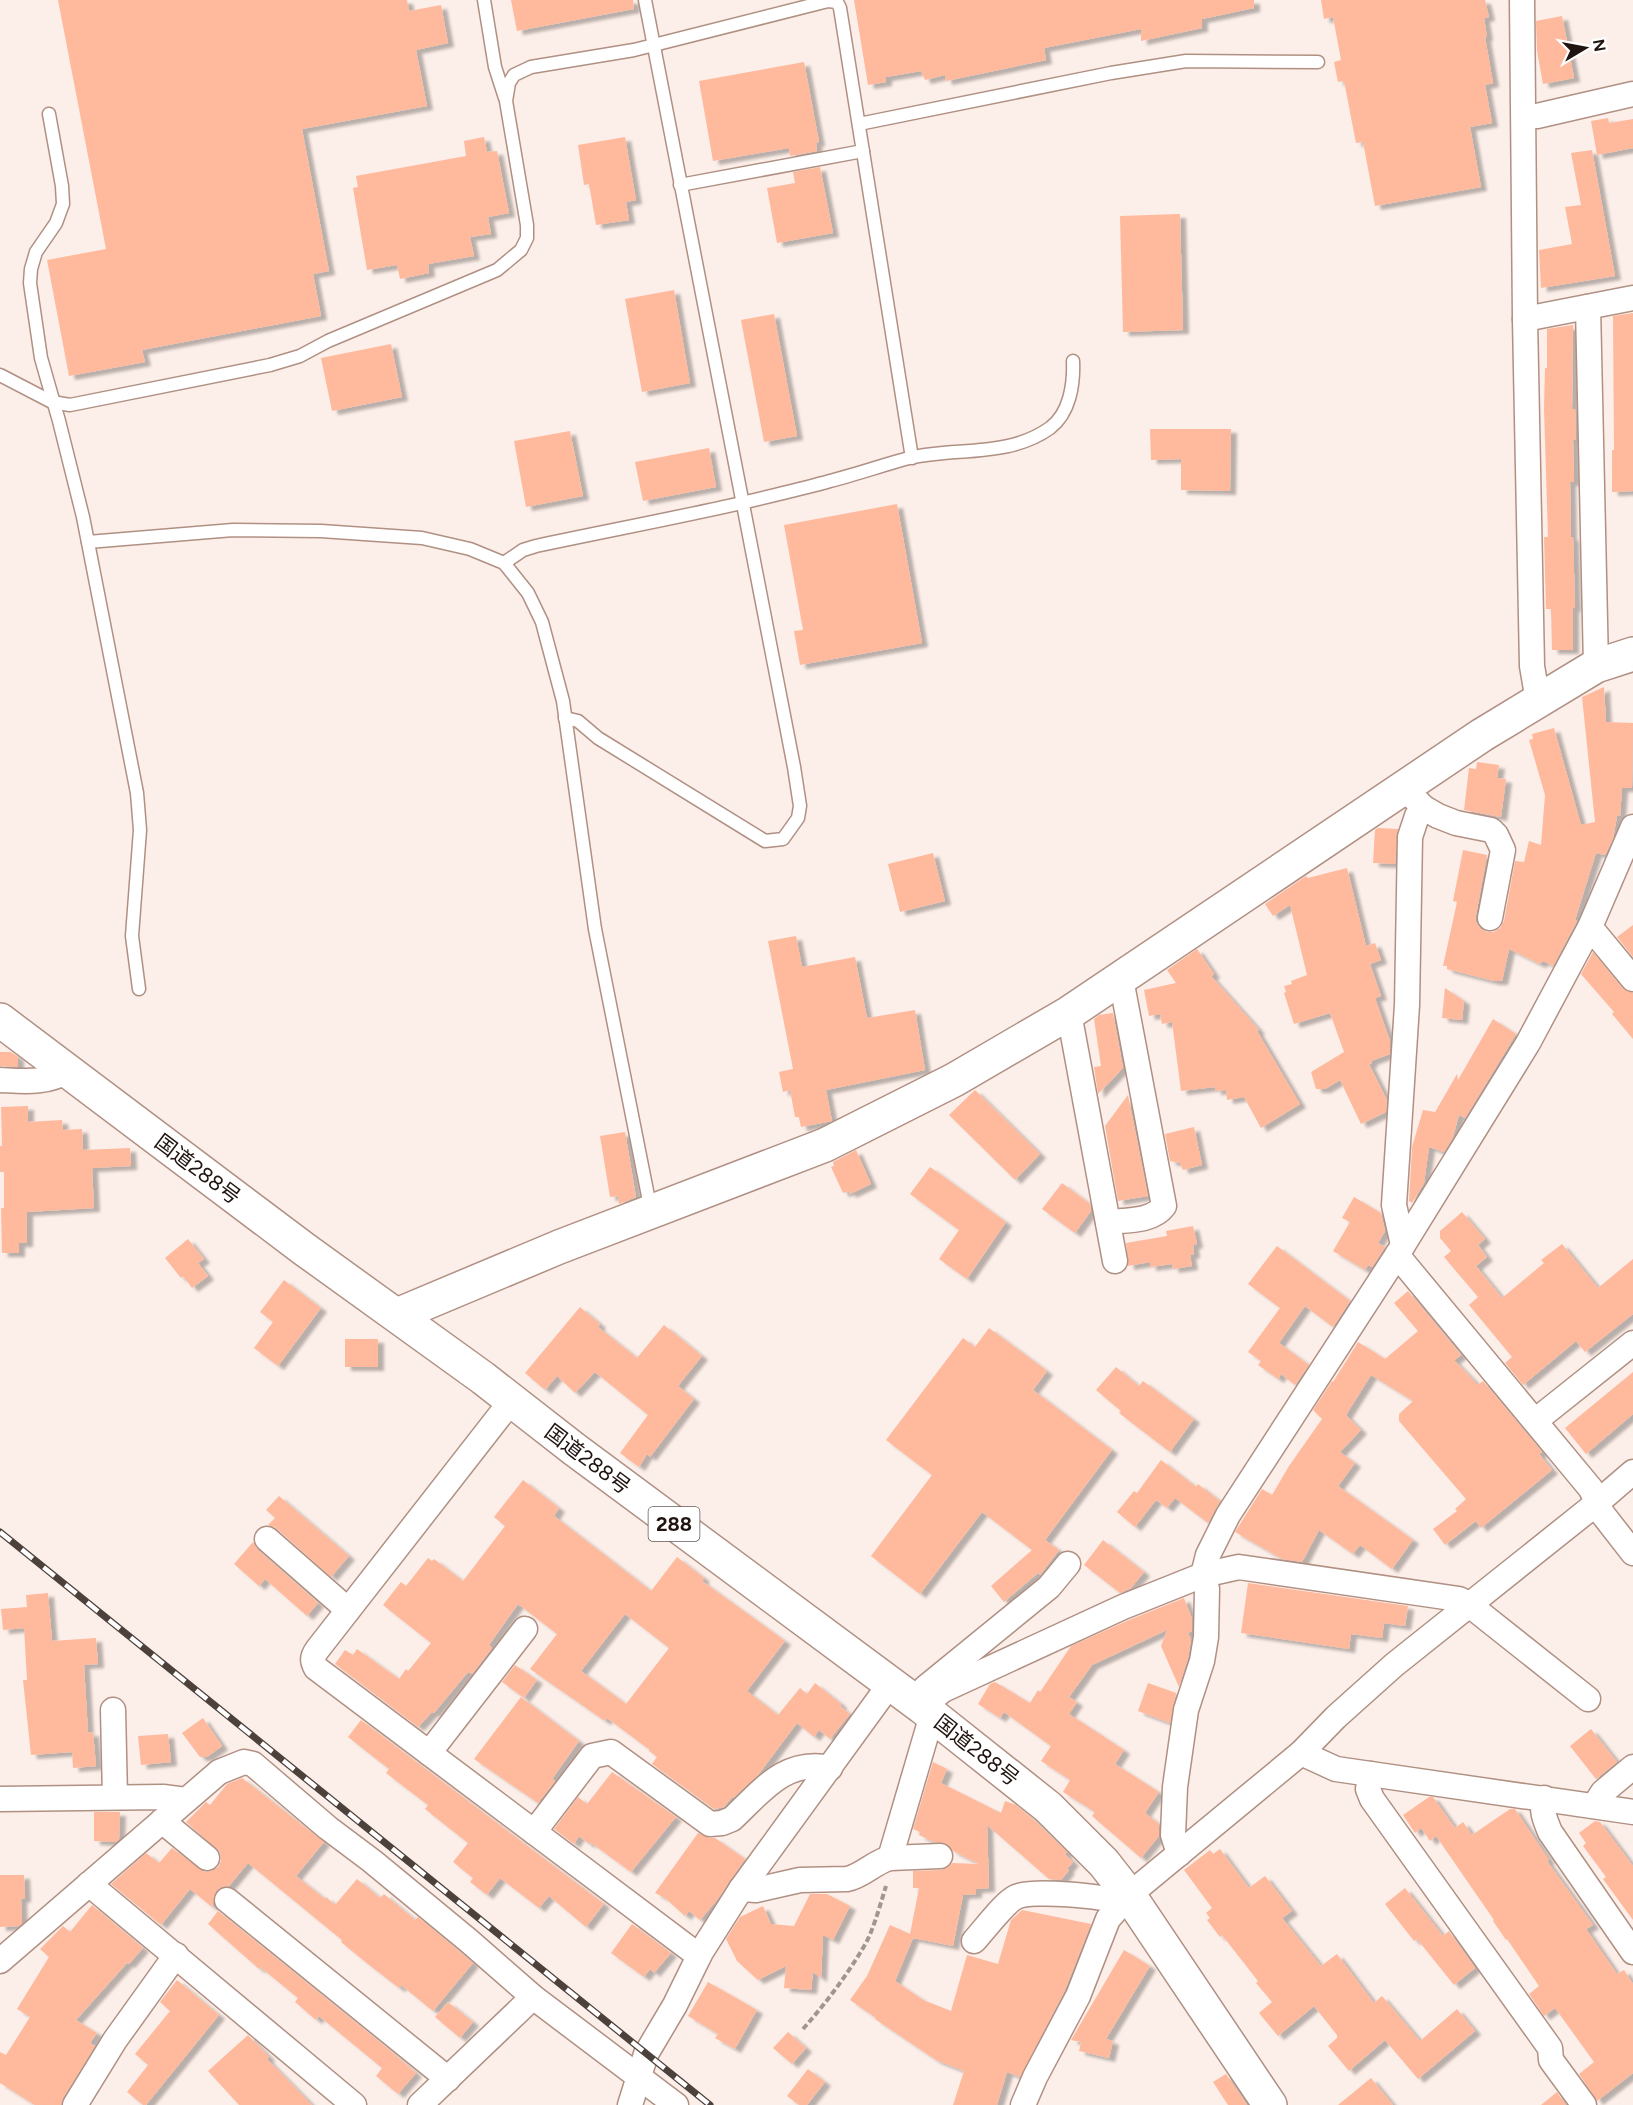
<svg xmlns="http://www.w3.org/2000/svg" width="1633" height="2105" viewBox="0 0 1633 2105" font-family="Figtree,'Noto Sans JP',sans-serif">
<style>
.building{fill:#ffb99d;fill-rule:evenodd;filter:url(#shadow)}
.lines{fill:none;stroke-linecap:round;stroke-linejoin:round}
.lane-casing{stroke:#b09083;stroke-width:15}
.street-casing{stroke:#b09083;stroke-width:27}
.secondary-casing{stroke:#b09083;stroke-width:36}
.highway-casing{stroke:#b09083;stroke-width:36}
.path{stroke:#a2948f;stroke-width:4;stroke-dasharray:6 3;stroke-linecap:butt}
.lane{stroke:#fff;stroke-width:12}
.street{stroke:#fff;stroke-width:24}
.secondary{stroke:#fff;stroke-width:33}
.highway{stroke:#fff;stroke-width:33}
.rail-casing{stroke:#4d413c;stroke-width:7}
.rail{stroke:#fff;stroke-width:4.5;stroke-dasharray:14;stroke-linecap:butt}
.labels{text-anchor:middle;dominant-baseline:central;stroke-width:4.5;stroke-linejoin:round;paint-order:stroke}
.shield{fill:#fff;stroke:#635a58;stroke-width:1.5}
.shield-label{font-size:20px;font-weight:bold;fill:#201410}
.street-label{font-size:21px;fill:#201410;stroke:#fff}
</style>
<defs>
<filter id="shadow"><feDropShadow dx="6" dy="4" stdDeviation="1.5" flood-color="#0004"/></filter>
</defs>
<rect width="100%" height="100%" fill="#fceee8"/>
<g class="building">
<path d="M58,0H407L409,11L441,5L448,43L416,50L427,106L302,129L329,271L313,274L321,316L142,350L145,362L69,376L47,260L106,249Z"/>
<path d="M511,0H633L634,9L517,31Z"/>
<path d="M854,0H1254V8L1202,19V28L1141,41V29L1044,48L1046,60L946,81L945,75L925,80L921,71L886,77V82L868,85Z"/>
<path d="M1321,0H1485L1489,17L1484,18L1487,37H1485L1493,83L1485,85L1492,123L1470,127L1481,187L1375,206L1363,142L1356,143L1344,81L1338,82L1334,62L1341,60L1333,17L1324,19Z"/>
<path d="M1562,16L1574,78L1543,84L1537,51L1536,21Z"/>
<path d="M804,62L819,142L816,143L817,151L790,156L789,148L713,161L699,81Z"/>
<path d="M1608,118L1609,123L1633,119V148L1597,155L1591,121Z"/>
<path d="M484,137L487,152L497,151L509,213L488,217L491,234L470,237L474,256L428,264L429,273L400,279L397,265L367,270L353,188L358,187L356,176L466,156L464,141Z"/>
<path d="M625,137L636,200L626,202L629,220L596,225L589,184L584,185L578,145Z"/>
<path d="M1592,150L1615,276L1541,288L1539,250L1572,244L1565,207L1581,205L1571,153Z"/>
<path d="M820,167L833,233L777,243L767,188L795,183L793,172Z"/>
<path d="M1180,214L1183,330L1123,332L1120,216Z"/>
<path d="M674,290L690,383L642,392L625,299Z"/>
<path d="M1633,313V491L1612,492V450H1614L1613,316Z"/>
<path d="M774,314L797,436L764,442L741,320Z"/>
<path d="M1573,325L1572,409H1575L1576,440H1573L1574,482H1570L1571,537H1573L1575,608H1573V650H1552L1551,609H1546L1544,537H1548L1544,409L1545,368H1547V329Z"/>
<path d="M391,344L402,397L332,411L321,358Z"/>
<path d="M1150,429H1231L1230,491L1181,490V459L1151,460Z"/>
<path d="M570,431L583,496L526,507L514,441Z"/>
<path d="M709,448L716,487L643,501L635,462Z"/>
<path d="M897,504L922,643L800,665L794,631L803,630L784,525Z"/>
<path d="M1604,687L1606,722L1633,723L1632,788H1622L1620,816H1617L1613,839L1605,855L1596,853L1575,920L1577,921L1553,966L1543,961L1540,964L1509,949L1502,981H1494L1447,969V966H1443L1457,902L1453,901L1463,850L1487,855L1476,915V922L1481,929L1487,932H1494L1500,928L1504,921L1515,861L1524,862L1529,841L1541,845L1545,795L1529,740L1533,739L1532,734L1554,728L1581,825L1595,822L1582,697Z"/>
<path d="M1477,762L1499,765L1497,778L1506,779L1501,817L1464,810L1469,768L1476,769Z"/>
<path d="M1378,828L1398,829L1395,864L1373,863L1375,830Z"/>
<path d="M933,853L945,901L900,912L888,864Z"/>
<path d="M1347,868L1366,946L1375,943L1381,960L1370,964L1381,996L1375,998L1390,1041V1054L1371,1061L1372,1063L1369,1064L1387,1100L1386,1112L1361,1124L1340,1080L1325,1089H1316L1311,1072L1344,1052L1330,1013L1294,1024L1284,993L1286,992L1284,986L1292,984L1291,981L1307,975L1290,905L1273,916L1265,904L1306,876L1308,878Z"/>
<path d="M1633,925V957L1617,937Z"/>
<path d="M796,936L802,967L855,957L867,1018L915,1010L925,1070L826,1090L832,1121L801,1127L799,1117H795L790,1090L783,1092L779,1072L793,1069L768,941Z"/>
<path d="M1197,949L1214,974L1211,976L1259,1030L1257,1031L1300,1104L1261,1128L1244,1097L1227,1100L1226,1090L1215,1091V1087L1181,1091L1172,1022L1162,1024L1160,1014L1149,1016L1144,990L1176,983L1167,970Z"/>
<path d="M1593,952L1622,988L1633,993V1039L1612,1014L1614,1012L1581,974Z"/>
<path d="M1445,988L1464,1001L1462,1020L1442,1018Z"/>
<path d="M1113,1013L1123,1068L1098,1094L1094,1067L1101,1066L1094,1019L1099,1015Z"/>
<path d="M1493,1019L1516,1034L1465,1118L1459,1115L1453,1137L1444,1152L1429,1147L1424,1183L1412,1203L1409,1201L1412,1147L1423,1110L1435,1112L1434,1114L1457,1074L1458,1080Z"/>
<path d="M0,1052H11L18,1057V1067L0,1066Z"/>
<path d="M975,1090L1040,1154L1015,1180L949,1115Z"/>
<path d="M1128,1095L1148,1196L1118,1201L1105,1126Z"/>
<path d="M28,1106V1122L62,1120L63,1130L82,1129L83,1150L130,1148L131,1166L92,1168L94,1208L27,1212V1243H19V1253H2L1,1208H4V1172H0V1146H2L1,1107Z"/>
<path d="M1194,1127L1202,1165L1183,1170L1180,1163L1170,1161L1165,1134Z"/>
<path d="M625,1132L636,1197L619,1204L618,1196L610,1197L600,1136Z"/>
<path d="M856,1150L871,1184L850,1194L849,1191L843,1193L831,1167L834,1166L833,1162Z"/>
<path d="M930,1167L1006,1222L967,1279L939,1259L959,1230L910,1194Z"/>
<path d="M1062,1183L1090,1204L1091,1211L1075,1233L1042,1209Z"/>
<path d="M1354,1197L1381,1213L1385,1231L1378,1243L1385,1247L1372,1267L1368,1265L1365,1270L1333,1251L1350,1222L1342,1218Z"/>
<path d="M1462,1212L1485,1239L1478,1245L1487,1257L1476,1266L1502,1298L1544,1263L1541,1260L1562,1244L1598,1288L1633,1259V1314L1585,1352L1576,1341L1523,1385L1505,1363L1512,1357L1469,1305L1478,1297L1444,1257L1451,1251L1440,1238V1231Z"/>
<path d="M1193,1226L1197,1244L1193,1245L1194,1254L1190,1255L1192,1266L1173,1269L1172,1264L1150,1267V1262L1128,1266L1126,1243L1167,1236L1166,1231Z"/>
<path d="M188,1239L204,1259L198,1263L208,1276L192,1288L183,1276L181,1278L165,1258Z"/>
<path d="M1277,1246L1350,1301L1333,1327L1305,1306L1279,1343L1309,1365L1295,1385L1281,1374L1278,1379L1258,1365L1261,1361L1248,1352L1280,1308L1248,1284Z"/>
<path d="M284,1280L321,1308L278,1366L254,1348L273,1322L260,1312Z"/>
<path d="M1408,1291L1461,1355L1454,1360L1478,1385L1483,1381L1542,1452L1539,1454L1552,1470L1481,1528L1476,1521L1445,1545L1433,1529L1457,1511L1455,1509L1466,1499L1399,1421V1414L1413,1401L1371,1375L1346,1415L1361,1430L1340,1452L1355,1463L1338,1486L1413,1540L1392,1569L1360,1545L1353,1554L1319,1530L1302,1562L1282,1559L1235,1532L1262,1489L1272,1495L1289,1466L1322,1419L1313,1410L1332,1381L1333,1382L1358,1342L1385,1359L1418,1331L1394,1303Z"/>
<path d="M580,1307L600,1324L598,1327L637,1358L664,1325L702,1356L678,1386L694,1399L650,1457L647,1454L639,1467L620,1453L648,1415L595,1372L575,1393L557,1376L545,1390L525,1373Z"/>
<path d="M989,1328L1047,1371L1033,1390L1112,1450L1045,1540L1059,1550L1040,1575L1038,1573L1004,1602L991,1586L1032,1550L982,1512L920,1594L871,1556L932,1475L886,1440L963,1338L975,1347Z"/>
<rect x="345" y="1339" width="33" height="28"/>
<path d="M1116,1367L1139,1386L1143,1381L1194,1419L1170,1452L1119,1413L1121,1411L1096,1390Z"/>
<path d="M1633,1372V1414L1586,1454L1565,1428Z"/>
<path d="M1161,1460L1196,1487L1198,1484L1220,1501L1208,1523L1175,1498L1167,1508L1156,1500L1135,1527L1117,1512L1134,1491L1137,1493Z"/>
<path d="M523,1480L559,1508L554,1516L651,1591L677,1557L704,1578L702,1581L785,1641L747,1691L778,1715L800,1688L807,1694L815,1683L841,1704L840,1706L850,1714L830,1739L819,1730L814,1737L797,1723L758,1775L733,1798L732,1797L724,1807L714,1809L652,1764L657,1757L649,1751L650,1750L607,1718L605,1721L530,1669L557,1634L518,1604L489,1645L492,1648L472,1674L468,1672L434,1713L432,1712L418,1727L335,1664L345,1650L353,1655L357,1649L399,1679L406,1669L408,1671L431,1643L383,1605L401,1582L406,1586L428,1558L432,1561L434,1559L463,1581L505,1526L494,1517ZM625,1614L669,1648L626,1704L581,1671Z"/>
<path d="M279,1496L349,1556L331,1577L276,1528L268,1525L275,1518L266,1510Z"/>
<path d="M1103,1540L1144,1572L1131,1588L1120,1593L1084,1565Z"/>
<path d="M253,1542L258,1550L318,1603L307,1616L265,1579L259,1586L234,1564Z"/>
<path d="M1248,1583L1408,1606L1405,1626L1384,1623L1382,1638L1351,1634L1349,1649L1241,1633Z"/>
<path d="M48,1593L52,1641L96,1638L98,1664L84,1665L88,1733L93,1732L96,1766L73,1768L72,1752L31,1755L23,1680H27L24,1628L3,1630L1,1609L27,1607L26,1595Z"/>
<path d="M1184,1598L1192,1619V1631L1188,1633L1191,1640L1188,1658L1179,1687L1161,1646L1167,1630L1092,1665L1069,1697L1077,1702L1069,1714L1124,1750L1115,1764L1159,1792L1145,1813L1159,1824V1836L1141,1858L1092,1816L1095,1812L1063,1792L1070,1780L1041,1761L1051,1746L1004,1712L1000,1718L978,1704L990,1684L995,1682L1030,1703L1038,1690L1040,1692L1071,1646L1129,1620Z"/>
<path d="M515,1665L537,1680L524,1698L502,1682Z"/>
<path d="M1148,1683L1176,1693L1170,1723L1138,1711Z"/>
<path d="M521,1697L579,1741L552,1779L555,1781L538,1803L474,1759Z"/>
<path d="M203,1718L222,1746L207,1757H200L182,1733Z"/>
<path d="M361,1720L604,1904L586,1927L549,1896L539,1908L500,1878L487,1895L470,1882L473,1878L453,1862L468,1843L425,1809L428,1805L386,1773L389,1769L348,1737Z"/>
<path d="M1591,1729L1617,1762L1596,1779L1570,1746Z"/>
<path d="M168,1734L171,1762L141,1765L138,1736Z"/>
<path d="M933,1762L947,1769L941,1783L1001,1813L1005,1801L1016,1805L1035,1821L1067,1852L1065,1854L1073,1862L1067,1869L1069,1870L1061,1880L1049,1879L987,1825L989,1888L976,1889V1894L963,1895L953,1946L913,1938L895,1981L923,2000L951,2011L967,1955L998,1964L1011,1920L1022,1910L1091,1924L1065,1990L1020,2077L1007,2072L997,2105H953L964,2071L936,2060L875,2019L876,2018L850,2000L867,1976L890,1925L910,1934L919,1888H913V1871L941,1870L947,1868L952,1863L979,1864L953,1851L947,1844L934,1842L919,1835L920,1832L913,1829Z"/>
<path d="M612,1772L676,1817L631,1872L590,1842L589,1844L579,1836L574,1844L554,1829L578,1797L587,1804Z"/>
<path d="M242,1778L324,1842L296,1876L325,1899L326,1897L335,1905L357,1879L380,1898L384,1894L415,1920L418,1917L473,1963L433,2011L401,1985L399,1988L368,1964L341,1942L342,1940L248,1863L229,1886L222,1887L216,1891L212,1907L190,1889L161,1925L111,1884L146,1853L159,1863L172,1848L204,1872L211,1871L218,1867L221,1861L220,1852L186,1822L206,1802L210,1805L227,1784Z"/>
<path d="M1429,1797H1433L1455,1828L1463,1822L1472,1835L1510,1809H1515L1549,1860L1547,1861L1593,1925L1586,1929L1617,1974L1624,1970L1633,1984V2073L1597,2101L1579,2074L1594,2062L1555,2008L1544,2016L1529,1994L1539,1986L1507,1939L1506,1940L1493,1921L1494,1920L1436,1836L1430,1841L1421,1828L1415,1833L1403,1815Z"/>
<path d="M94,1812H120L119,1839L116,1842L94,1841Z"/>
<path d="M1595,1821L1600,1822L1633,1866V1920L1603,1879L1606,1877L1583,1846L1586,1843L1579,1833Z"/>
<path d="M698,1833L710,1838H715L745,1859L717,1900L700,1920L689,1911L685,1916L665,1898L655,1893Z"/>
<path d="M1220,1849L1249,1888L1265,1876L1292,1911L1282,1918L1321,1966L1337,1954L1374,2003L1382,1996L1420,2041L1457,2009L1475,2031L1418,2079L1385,2040L1349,2071L1328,2046L1337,2038V2035L1314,2006L1278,2036L1259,2013L1272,2002L1256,1983L1258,1981L1222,1935L1220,1937L1207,1920L1210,1918L1206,1913L1212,1908L1184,1870L1210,1850L1213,1854Z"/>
<path d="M0,1875H24L25,1898L21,1899L22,1923L19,1926L0,1927Z"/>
<path d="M1405,1888L1443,1936L1449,1931L1475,1968L1454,1985L1417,1939L1414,1941L1385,1904Z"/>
<path d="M810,1894H827L850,1906L833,1940L823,1935L821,1978L813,1972L811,1990L784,1988L786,1966L758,1980L737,1961L726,1939L740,1917L763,1906L771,1924L794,1926Z"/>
<path d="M92,1905L143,1948L129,1964L127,1963L76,2020L97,2033L90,2043L95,2046L63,2098L61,2105H35L0,2083V2052L6,2055L30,2017L17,2009L49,1957L40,1949L63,1926L70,1932Z"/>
<path d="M218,1911L387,2048L416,2073L398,2094L376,2076L382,2068L319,2016L316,2020L295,2002L298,1998L260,1967L259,1969L208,1924Z"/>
<path d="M632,1924L671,1953L654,1973L650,1969L644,1977L611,1953Z"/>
<path d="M1124,1950L1150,1966L1106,2039L1113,2041L1109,2058L1079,2051L1081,2042L1071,2040Z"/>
<path d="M177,1980L219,2015L146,2105H143L127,2092L148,2065L135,2054L170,2011L160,2002Z"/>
<path d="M708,1982L757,2010L735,2049L715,2038L718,2034L688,2016Z"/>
<path d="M448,2002L473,2022L460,2038L435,2017Z"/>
<path d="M788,2032L806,2048L792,2064L773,2048Z"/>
<path d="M248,2035L269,2057L267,2059L312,2105H239L208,2071Z"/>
<path d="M808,2069L825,2082L807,2105H799L787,2096Z"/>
<path d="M1226,2074L1247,2105H1228L1213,2082Z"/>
<path d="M1371,2078L1393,2105H1338Z"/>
<path d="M1557,2092L1566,2105H1541Z"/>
</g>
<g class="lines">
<g class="lane-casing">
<g id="lane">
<path d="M484,0L495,67L505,98"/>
<path d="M49,114L62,186L63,204L56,223L36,252L31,269L30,283L41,358L59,421L83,517L137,793L140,830L132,936L139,989"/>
<path d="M859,124L1111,73L1186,61L1318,62"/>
<path d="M680,185L863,151"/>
<path d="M0,375L52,402L70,405L270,365L300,356L328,341L497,270L521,250L527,238V225L506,101L509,83L514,75L531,67L634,50L828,1L837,2L840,8L912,458"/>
<path d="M88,542L233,530L321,531L422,538L470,549L504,563L528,593L542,622L563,701L595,929L651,1211"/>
<path d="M504,563L523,550L536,546C606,531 676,518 746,502C774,495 802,489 830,481C857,474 883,465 909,458C956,447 1008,458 1050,428C1070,413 1074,384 1073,361"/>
<path d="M565,718L578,721L598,738L765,841L783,839L798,818L800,806L794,767L645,0"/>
</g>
</g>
<g class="street-casing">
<g id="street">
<path d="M1522,0L1525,319L1532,666L1538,701"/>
<path d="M1537,116L1633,94"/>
<path d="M1588,307L1596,666"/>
<path d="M1525,319L1633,298"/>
<path d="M1412,796L1424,808L1438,816L1456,823L1491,830L1496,835L1503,850L1490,918"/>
<path d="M1590,927L1633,979"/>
<path d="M1069,1013L1115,1261"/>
<path d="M0,1080C23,1081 47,1084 67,1071"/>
<path d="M1108,1222C1126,1220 1152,1222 1164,1206L1121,979"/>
<path d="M1403,1245L1394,1205L1407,1005L1410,837L1417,816L1424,808"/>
<path d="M1397,1255L1591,1489L1601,1512L1633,1553"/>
<path d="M512,1400L317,1650C312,1657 312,1661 316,1668L699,1956"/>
<path d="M1535,1421L1633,1343"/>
<path d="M267,1539L348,1610"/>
<path d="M925,1688L1049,1587L1068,1564"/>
<path d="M922,1707L943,1690L1123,1607L1203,1575L1239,1567L1459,1599L1467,1603L1588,1699"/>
<path d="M113,1710L115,1797"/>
<path d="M429,1753L525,1629"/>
<path d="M1301,1753L1336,1769L1633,1812"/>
<path d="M1371,1774L1368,1789L1372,1799L1550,2048L1551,2060L1584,2105"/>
<path d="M1544,1798C1541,1811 1545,1820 1550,1832L1633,1952"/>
<path d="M0,1799L163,1797L186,1800"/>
<path d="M1594,1806L1603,1792L1633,1767"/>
<path d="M162,1821L207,1858"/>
<path d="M534,1832L592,1756L611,1752L710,1824L722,1823L732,1819C761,1792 785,1758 830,1768"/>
<path d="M1179,1854L1173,1835L1175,1787L1186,1710L1202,1661L1206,1637L1207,1589L1203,1575L1208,1555L1228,1515L1397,1255L1528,1043L1590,927L1633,827"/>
<path d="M890,1858L932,1715"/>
<path d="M89,1884L354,2105"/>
<path d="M741,1889L756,1890L800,1880L847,1879C863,1876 874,1862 890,1858L940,1856"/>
<path d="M227,1900L448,2079"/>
<path d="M974,1941C984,1930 1005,1902 1016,1897C1032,1889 1104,1896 1122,1903"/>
<path d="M0,1961L219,1772L244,1762L253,1764L328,1828L372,1861L469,1941L533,1997L676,2105"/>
<path d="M75,2105L115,2040L176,1955"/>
<path d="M420,2105L533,1997"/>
<path d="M630,2105L646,2054L675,2005L701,1952L741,1889L890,1684"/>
<path d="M1023,2105L1035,2077L1078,1996L1108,1919L1129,1895L1301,1753L1336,1717L1394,1665L1597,1503L1633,1472"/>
</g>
</g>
<g class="secondary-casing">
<path id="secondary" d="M397,1315L559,1247L825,1145L954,1080L1069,1013L1482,735L1596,666L1633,654"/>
</g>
<g class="highway-casing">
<path id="highway" d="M0,1020L304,1249L483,1378L574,1449L922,1707L1048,1807L1104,1863L1129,1895L1270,2105"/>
</g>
<path class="path" d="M803,2029C826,2003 848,1974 866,1943C875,1925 880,1905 886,1886"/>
<use href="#lane" class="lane"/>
<use href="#street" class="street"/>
<use href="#secondary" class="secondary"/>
<use href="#highway" class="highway"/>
<g class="rail-casing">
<path id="rail" d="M0,1532L710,2105"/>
</g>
<use href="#rail" class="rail"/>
</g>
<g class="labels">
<rect class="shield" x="648.5" y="1507" width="51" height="34" rx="4.5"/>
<g class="shield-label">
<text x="674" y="1524">288</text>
</g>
<g class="street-label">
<text transform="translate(198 1169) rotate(37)">国道288号</text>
<text transform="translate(588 1459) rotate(37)">国道288号</text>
<text transform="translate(977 1750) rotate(38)">国道288号</text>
</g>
</g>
<g transform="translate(1585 48) rotate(80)" stroke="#ffffff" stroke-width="4.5" paint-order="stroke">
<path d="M0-4.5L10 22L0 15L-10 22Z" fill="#201410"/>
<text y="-9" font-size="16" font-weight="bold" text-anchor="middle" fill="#201410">N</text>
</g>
</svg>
